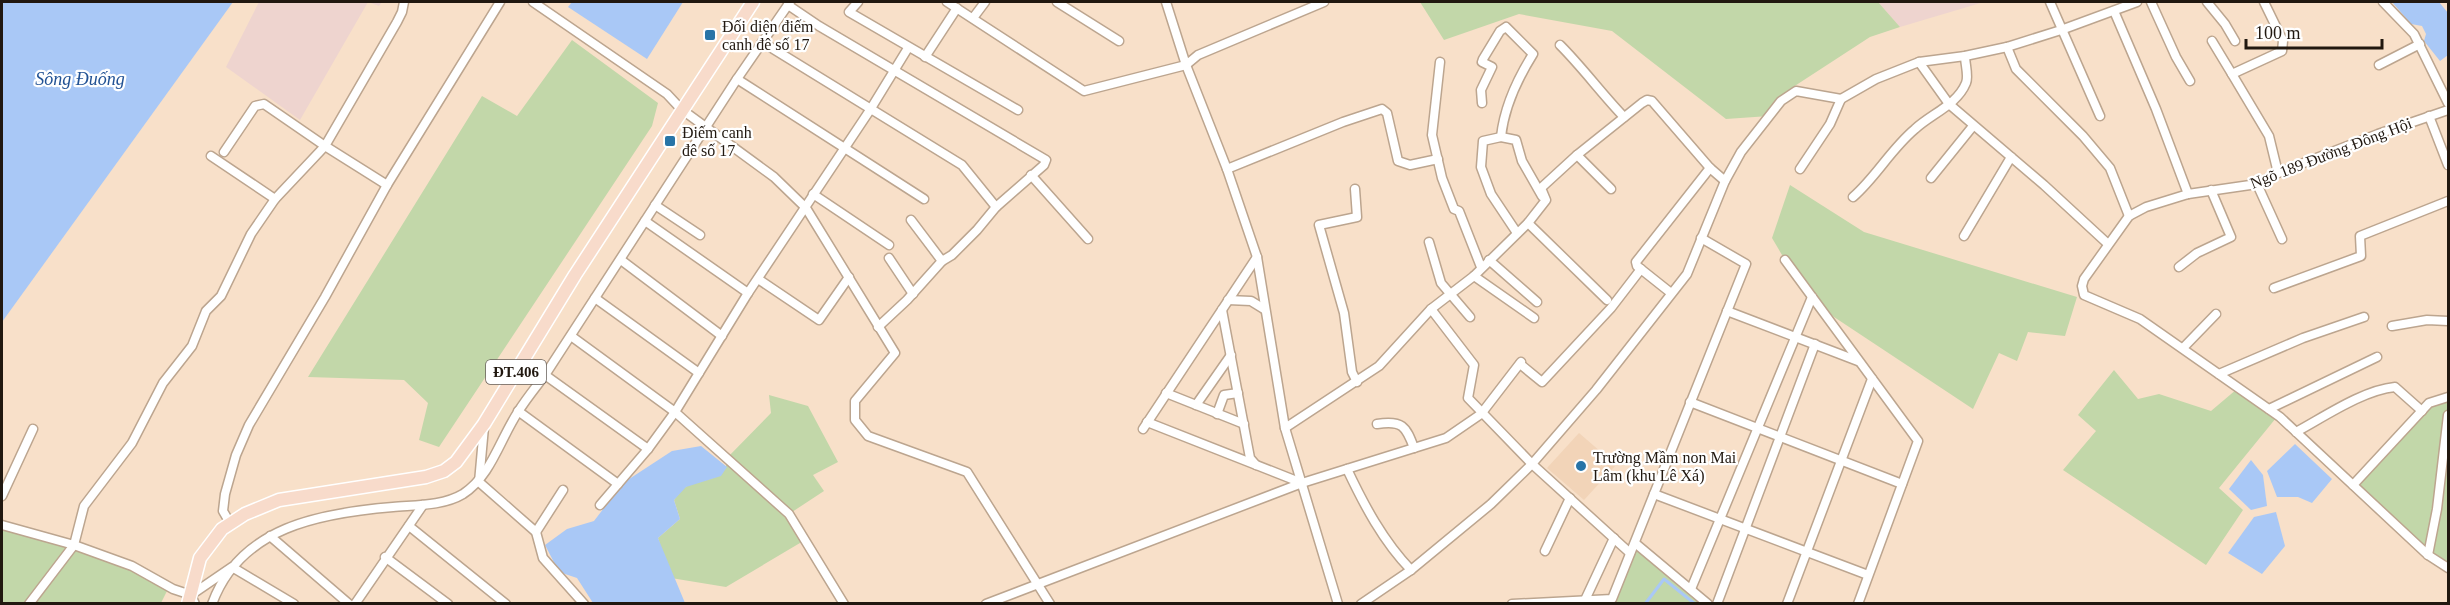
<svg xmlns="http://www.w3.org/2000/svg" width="2450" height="605" viewBox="0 0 2450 605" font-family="Georgia,serif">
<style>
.built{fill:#f2d4b8}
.industrial{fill:#eed4cf}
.green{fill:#c2d7a9}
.water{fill:#a9c8f6}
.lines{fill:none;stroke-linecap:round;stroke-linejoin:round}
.stream{stroke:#a9c8f6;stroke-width:3}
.minor-casing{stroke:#bca58f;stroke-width:11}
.primary-casing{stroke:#fff;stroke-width:15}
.minor{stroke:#fff;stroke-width:8}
.primary{stroke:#f8dbcb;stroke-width:12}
.poi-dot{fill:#2874a7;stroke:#fff;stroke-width:2}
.labels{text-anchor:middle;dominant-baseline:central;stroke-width:4.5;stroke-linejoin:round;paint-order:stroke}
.shield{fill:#fff;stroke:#645d58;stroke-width:1.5}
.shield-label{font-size:15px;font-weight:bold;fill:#211810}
.poi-label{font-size:16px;fill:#211810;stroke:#fff;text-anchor:start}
.street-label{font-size:16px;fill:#211810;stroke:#fff}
.water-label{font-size:18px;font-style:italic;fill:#225294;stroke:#fff}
</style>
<rect width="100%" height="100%" fill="#f8e0c9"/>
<path class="built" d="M1579,433L1616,465L1584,500L1547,468Z"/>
<g class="industrial">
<path d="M259,2H382L379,6L368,2L300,120L226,67Z"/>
<path d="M1878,2H1984L1900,27Z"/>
</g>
<g class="green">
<path d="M1420,2H1878L1900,27L1870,37L1787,91L1769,116L1726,119L1612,31L1519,14L1444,40Z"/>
<path d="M572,40L658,103L652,126L439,447L419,440L428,403L404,380L308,377L482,96L517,116Z"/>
<path d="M1790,185L1864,232L2077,297L2065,336L2028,332L2017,361L1999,353L1973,409L1834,317L1812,297L1785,260L1772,238Z"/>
<path d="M2114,370L2138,399L2159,394L2211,411L2237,389L2276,418L2219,488L2243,510L2206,565L2063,470L2096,431L2078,415Z"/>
<path d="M769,395L808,406L838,462L813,475L824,491L789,514L805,540L726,587L671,578L658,538L680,519L674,500C678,495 682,489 687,486C703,478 727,482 727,458L771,413Z"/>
<path d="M2448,400V566L2428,555L2353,485L2422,411Z"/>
<path d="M2,524L74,545L169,587L161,603H2Z"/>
<path d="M1635,543L1708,604H1608L1612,599Z"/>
</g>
<g class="water">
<path d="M2,2H233L2,322Z"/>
<path d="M572,2H683L647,59L568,7Z"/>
<path d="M2392,2H2439L2448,13V55L2440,61L2424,41L2426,34L2422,26L2411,24Z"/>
<path d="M2295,444L2332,479L2312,503L2298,497H2277L2267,471Z"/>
<path d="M701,446L727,467L721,476L686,487L674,500L680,519L658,538L685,603H593L577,578L559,572L545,545L567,529L594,521L623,483L672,451Z"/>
<path d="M2251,460L2263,475L2267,506L2251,510L2229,489Z"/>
<path d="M2276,512L2285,546L2262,574L2228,553L2254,517Z"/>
</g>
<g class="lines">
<path class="stream" d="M1645,604L1664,579L1695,604"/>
<g class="minor-casing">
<g id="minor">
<path d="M533,2L667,94L681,109L774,177L806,208L895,353L855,401V420L868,436L967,472L1050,604"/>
<path d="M858,2L849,12L1018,110"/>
<path d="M947,2L1084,91L1186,65L1198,55L1324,2"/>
<path d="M1057,2L1119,41"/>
<path d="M1166,2L1186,65L1227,169L1257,257L1285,428L1338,604"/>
<path d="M2050,2L2100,116"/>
<path d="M2151,2L2176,57L2190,81"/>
<path d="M2207,2L2225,24L2235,41"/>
<path d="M2264,2L2283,41L2282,51L2232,74L2269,136L2278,173"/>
<path d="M2383,2L2414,34L2448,103"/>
<path d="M788,5L819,26L1046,160L1044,165L996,207L977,230L952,255L942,261L907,300L878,327"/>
<path d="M2114,11L2156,109L2188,194"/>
<path d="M973,18L985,2"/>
<path d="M2212,41L2232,74"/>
<path d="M762,42L962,165L996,207"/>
<path d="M1560,45C1583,68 1601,93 1624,117"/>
<path d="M2007,47L2016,69L2083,136L2110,168L2129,216"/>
<path d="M925,57L957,8"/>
<path d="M1440,62L1432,135L1442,178L1454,209L1459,211L1481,267"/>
<path d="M1919,62L1949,104L2044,185L2108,244"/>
<path d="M2379,65L2420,44"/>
<path d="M737,79L924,199"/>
<path d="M1482,103L1481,90L1492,67L1482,62L1483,59L1500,31L1506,27L1533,54C1518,78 1504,108 1501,137"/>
<path d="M2448,110L2378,134L2278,173L2257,184L2188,194L2146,207L2129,216L2084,279L2082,286L2084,295L2140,319L2280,417L2428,555L2448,568"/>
<path d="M2429,116L2448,165"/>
<path d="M224,152L255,106L264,104L325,146L387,185"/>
<path d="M1577,155L1611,189"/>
<path d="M211,156L275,199"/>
<path d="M1227,169L1343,122L1382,109L1387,113L1398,161L1410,165L1438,159"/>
<path d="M1800,169L1830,124L1841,99L1876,79L1919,62L1965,56L2007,47L2061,30L2137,2"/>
<path d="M1031,175L1088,239"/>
<path d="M1931,178L1973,126"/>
<path d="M2257,184L2282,239"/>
<path d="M1355,189L1357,217L1319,225L1344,313L1352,372L1357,382"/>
<path d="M813,194L889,245"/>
<path d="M1853,197C1876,177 1891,149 1915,129C1931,114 1957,105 1966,83C1969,76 1965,64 1965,56"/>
<path d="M655,205L700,235"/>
<path d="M911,220L942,261"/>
<path d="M645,221L748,293"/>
<path d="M1528,223L1607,300"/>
<path d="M1517,233L1491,194L1481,167L1483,141L1501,137L1516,140L1522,161L1542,196"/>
<path d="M1964,236L2011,157"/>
<path d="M1429,242L1441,283L1470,317"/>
<path d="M889,258L913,294"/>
<path d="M621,260L722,336"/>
<path d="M1489,260L1537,302"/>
<path d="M1785,260L1918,441L1858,604"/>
<path d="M2179,267L2197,253L2231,237L2211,190"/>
<path d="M1474,276L1534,318"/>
<path d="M758,279L819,320L849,277"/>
<path d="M2274,288L2361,256L2360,236L2448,201"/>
<path d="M1671,293L1637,266L1636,262L1710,168"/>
<path d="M595,298L699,373"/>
<path d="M1228,300L1251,301L1264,309"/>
<path d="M1431,309L1474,365L1468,398L1532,464L1630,553"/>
<path d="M1222,310L1250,458L1256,465"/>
<path d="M1727,311L1858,361"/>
<path d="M2392,326L2427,320L2448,321"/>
<path d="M571,336L675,412L789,514L844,604"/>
<path d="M2183,348L2216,314"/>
<path d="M1520,364L1542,382L1611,308L1641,269"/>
<path d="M2219,374L2303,338L2364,317"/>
<path d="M545,375L648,449"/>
<path d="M1166,393L1244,424"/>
<path d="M1690,402L1902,484"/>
<path d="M1196,405L1231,355"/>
<path d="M2269,409L2377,357"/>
<path d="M518,411L618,484"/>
<path d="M1217,414L1224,395L1238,393"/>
<path d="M1147,422L1302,483"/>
<path d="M1377,424C1402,420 1406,426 1414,448"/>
<path d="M484,427L479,482L536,532L543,558L584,604"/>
<path d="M1285,428L1379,366L1431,309L1474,276L1528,223L1546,200L1541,188L1577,155L1642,103L1647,100L1652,101L1710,168L1725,181"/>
<path d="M1143,429L1257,257"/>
<path d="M2296,432C2324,417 2363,390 2395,387L2422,411"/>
<path d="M1347,469C1364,505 1383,541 1411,570"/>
<path d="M2353,485L2429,403L2448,397"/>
<path d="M1654,494L1868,575"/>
<path d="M2,496L33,429"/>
<path d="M600,505L648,449L675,412L748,293L870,110L908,48"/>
<path d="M230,523L223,511L225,494L236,455L249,425L325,297L387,185L500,2"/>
<path d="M2,525L74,545L132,566L173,589L191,595L195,604"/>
<path d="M409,526L506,604"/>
<path d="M536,532L563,490"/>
<path d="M270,536L349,604"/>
<path d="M1635,543L1708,604"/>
<path d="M1545,551L1570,498"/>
<path d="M2428,555L2437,509L2448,415"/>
<path d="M385,557L448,604"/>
<path d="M1691,589L1812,297"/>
<path d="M191,595L232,567L294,604"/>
<path d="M1585,600L1614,538"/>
<path d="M29,604L74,545L84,506L132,443L163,383L192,346L206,311L221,296L251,234L275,199L325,146L397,22L402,12L404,2"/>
<path d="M212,604C240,527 320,513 393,507C415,505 443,506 463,494C491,476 500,439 518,412C526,399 536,387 545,375L737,79L790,2"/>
<path d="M355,604L423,505"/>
<path d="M986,604L1302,483L1446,438L1481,414L1521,362"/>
<path d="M1361,604L1411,570L1491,504L1532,464L1596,390L1687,274L1725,181L1741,152L1781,101L1796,91L1841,99"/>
<path d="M1512,604L1612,599L1746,264L1701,238"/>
<path d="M1717,604L1815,344"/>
<path d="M1787,604L1872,379"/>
</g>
</g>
<g class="primary-casing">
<path id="primary" d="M188,604L200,558L222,529L245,514L279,500L426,477L444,471L456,462L484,424L575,275L753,2"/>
</g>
<use href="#minor" class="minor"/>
<use href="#primary" class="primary"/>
</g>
<g class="poi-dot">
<rect x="704" y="29" width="12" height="12" rx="3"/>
<rect x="664" y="135" width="12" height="12" rx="3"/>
<circle cx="1581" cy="466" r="6"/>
</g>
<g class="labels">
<rect class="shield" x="486" y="360" width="60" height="24" rx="4.5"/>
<g class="shield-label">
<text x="516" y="372">ĐT.406</text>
</g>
<g class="poi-label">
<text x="722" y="26">Đối diện điếm<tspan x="722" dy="18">canh đê số 17</tspan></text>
<text x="682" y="132">Điếm canh<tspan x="682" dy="18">đê số 17</tspan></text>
<text x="1593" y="457">Trường Mầm non Mai<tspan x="1593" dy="18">Lâm (khu Lê Xá)</tspan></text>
</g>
<g class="street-label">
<text transform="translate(2331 153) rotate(-21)">Ngõ 189 Đường Đông Hội</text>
</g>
<g class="water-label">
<text x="80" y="79">Sông Đuống</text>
</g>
</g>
<rect width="2450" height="605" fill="none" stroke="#211810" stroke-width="6"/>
<path d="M2246 39v9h136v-9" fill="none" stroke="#211810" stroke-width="3"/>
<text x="2255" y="39" font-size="18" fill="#211810" stroke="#ffffff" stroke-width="4.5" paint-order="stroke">100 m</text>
</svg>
